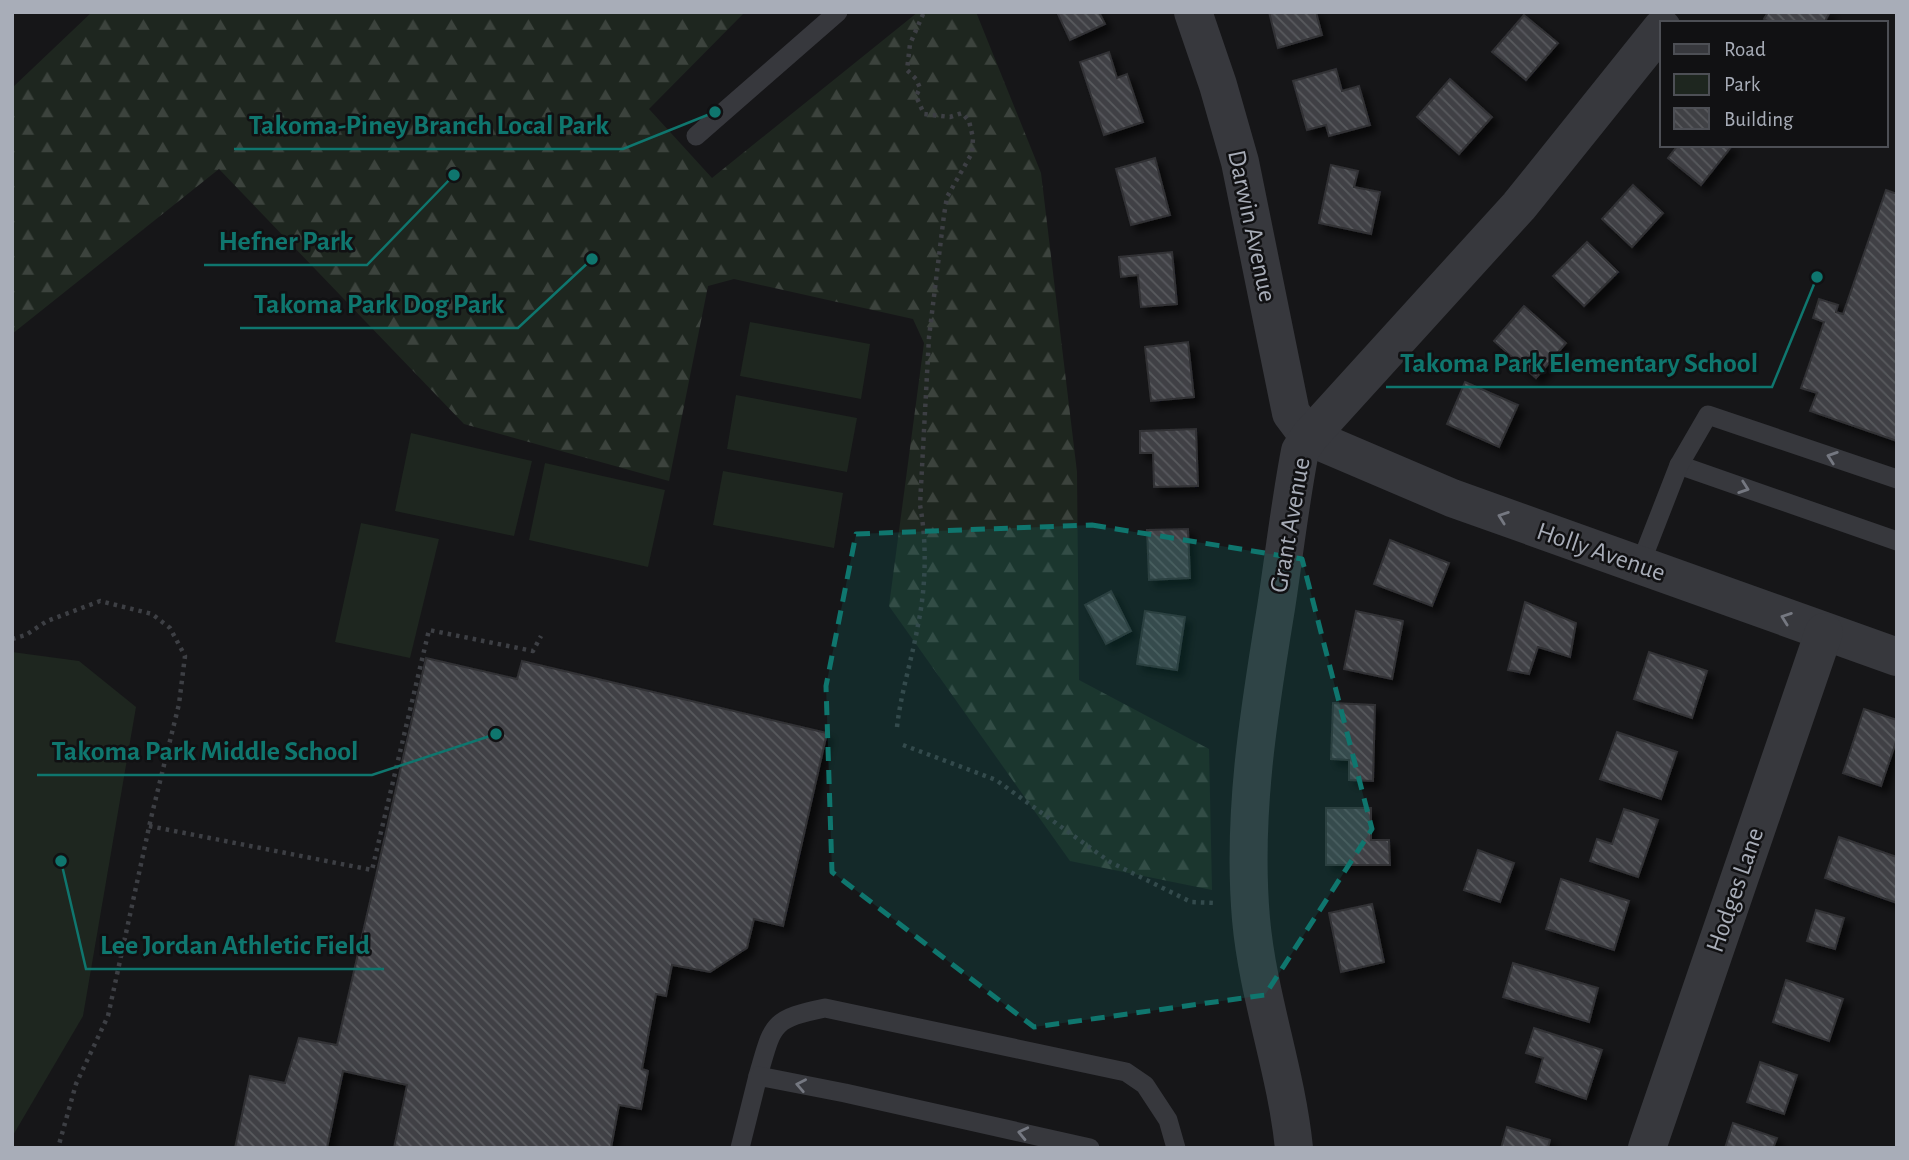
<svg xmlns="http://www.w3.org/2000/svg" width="1909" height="1160" viewBox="0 0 1909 1160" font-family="'Alegreya Sans',sans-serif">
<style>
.green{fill:#1e261f}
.forest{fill:url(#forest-firs)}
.building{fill:url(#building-back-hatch);stroke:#303034;stroke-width:2;filter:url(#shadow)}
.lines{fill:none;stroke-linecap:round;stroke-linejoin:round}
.path{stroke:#3d3f44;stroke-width:4.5;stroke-dasharray:3.5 5;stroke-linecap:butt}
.service{stroke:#37383d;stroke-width:19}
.minor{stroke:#37383d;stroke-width:38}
.oneway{stroke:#757881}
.marked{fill:#0f766e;fill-opacity:0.2;stroke:#0f766e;stroke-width:5;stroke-dasharray:14 9;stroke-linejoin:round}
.labels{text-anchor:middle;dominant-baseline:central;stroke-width:5;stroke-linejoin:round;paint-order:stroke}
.street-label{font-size:26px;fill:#a8adb8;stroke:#111113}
.leader{fill:none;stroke:#0f766e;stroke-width:2.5}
.callout-dot{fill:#0f766e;stroke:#111113;stroke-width:2.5}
.callout-label{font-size:28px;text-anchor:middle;font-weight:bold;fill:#0f766e;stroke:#111113;stroke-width:5;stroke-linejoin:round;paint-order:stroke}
</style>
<defs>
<pattern id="forest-firs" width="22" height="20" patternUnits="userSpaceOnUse" patternTransform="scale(1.75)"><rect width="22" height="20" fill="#1e261f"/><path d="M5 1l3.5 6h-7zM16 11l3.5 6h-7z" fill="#3c433d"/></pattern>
<pattern id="building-back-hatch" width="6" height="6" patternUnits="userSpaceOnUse" patternTransform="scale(1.75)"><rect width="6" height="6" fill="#404145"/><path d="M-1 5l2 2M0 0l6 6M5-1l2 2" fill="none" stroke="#595a5e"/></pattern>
<filter id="shadow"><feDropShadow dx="6" dy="6" stdDeviation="3.5" flood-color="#0009"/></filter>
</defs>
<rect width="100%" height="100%" fill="#161618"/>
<g class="green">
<path d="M750,322L870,344L861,399L740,376Z"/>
<path d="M736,395L857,418L847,472L727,449Z"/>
<path d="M411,433L532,461L514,536L395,511Z"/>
<path d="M545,463L665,490L648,567L529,540Z"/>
<path d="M723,471L843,493L834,548L713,525Z"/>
<path d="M361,523L439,539L410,658L335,642Z"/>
<path d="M12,652L79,661L136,707L83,1016L12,1137Z"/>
</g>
<path class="forest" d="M92,12H745L649,109L712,178L918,12H976L1041,173L1077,472L1079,680L1209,749L1212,890L1070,861L889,606L924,343L913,319L734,279L708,286L669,481L464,424L219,169L12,334V88Z"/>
<g class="building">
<path d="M1057,12H1099L1105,24L1070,40Z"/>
<path d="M1269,12H1316L1322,35L1278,48Z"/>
<path d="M1768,12H1830L1824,23H1771L1764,19Z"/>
<path d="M1524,15L1558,43L1526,80L1492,52Z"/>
<path d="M1109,52L1117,78L1127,74L1143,122L1104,135L1080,62Z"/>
<path d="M1336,69L1342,91L1359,86L1370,125L1329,136L1326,125L1307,130L1293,81Z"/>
<path d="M1450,79L1492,117L1459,154L1417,117Z"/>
<path d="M1678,145H1729L1731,147L1701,185L1668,158Z"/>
<path d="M1155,158L1170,215L1131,225L1116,169Z"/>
<path d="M1331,165L1358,171L1354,187L1380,192L1371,234L1319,223Z"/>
<path d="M1633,185L1663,213L1632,247L1602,219Z"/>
<path d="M1886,190L1897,194V441L1810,411L1817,393L1801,388L1824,322L1813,318L1819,299L1838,305L1836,312L1843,314Z"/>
<path d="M1587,242L1618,272L1584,306L1553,276Z"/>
<path d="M1172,252L1177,304L1141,307L1138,275L1121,277L1119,257Z"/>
<path d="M1524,306L1566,343L1536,378L1494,341Z"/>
<path d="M1188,342L1194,397L1151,401L1145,347Z"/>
<path d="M1465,382L1518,405L1499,447L1447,424Z"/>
<path d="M1196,429L1198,486L1154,487L1153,453H1140V431Z"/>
<path d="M1188,529L1190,578L1149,580L1147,530Z"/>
<path d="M1390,540L1449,563L1432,606L1374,584Z"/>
<path d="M1111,591L1131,631L1106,644L1085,605Z"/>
<path d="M1525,602L1576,623L1570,657L1538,647L1529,674L1508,670Z"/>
<path d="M1145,611L1185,617L1177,670L1137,664Z"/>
<path d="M1356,611L1403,621L1392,679L1344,669Z"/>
<path d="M1649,652L1707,671L1692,718L1634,699Z"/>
<path d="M426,658L517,679L522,661L827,733L783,926L754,919L747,948L710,972L672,965L666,996L656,994L642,1069L648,1071L641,1109L619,1105L611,1148H394L407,1085L343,1071L327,1148H235L250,1076L285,1083L299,1038L337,1045Z"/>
<path d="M1333,703L1375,705L1373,781L1349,780V760L1331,759Z"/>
<path d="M1864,709L1897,720V739L1881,786L1843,773Z"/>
<path d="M1617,732L1677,752L1661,799L1600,779Z"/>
<path d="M1326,808H1371V840H1389L1390,865H1326Z"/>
<path d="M1624,809L1658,820L1638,877L1590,861L1597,839L1612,844Z"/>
<path d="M1839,837L1897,857V903L1825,878Z"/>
<path d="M1478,850L1514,863L1500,902L1464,890Z"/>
<path d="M1561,879L1629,901L1614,950L1546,929Z"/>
<path d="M1372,904L1384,962L1341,972L1329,913Z"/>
<path d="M1816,910L1844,918L1835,949L1807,941Z"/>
<path d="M1513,963L1598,988L1589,1022L1503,997Z"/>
<path d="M1786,980L1843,999L1829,1041L1773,1022Z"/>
<path d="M1534,1028L1602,1050L1586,1099L1536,1082L1543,1058L1526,1053Z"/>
<path d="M1760,1062L1797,1075L1784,1114L1747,1102Z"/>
<path d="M1733,1123L1777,1138L1773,1148H1725Z"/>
<path d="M1507,1127L1550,1140L1548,1148H1501Z"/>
</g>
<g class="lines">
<g class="path">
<path d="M12,639L26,635L47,621L100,601L152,614L170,628L185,656L179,704L151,818L108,1016L76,1084L58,1148"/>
<path d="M897,727C901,692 912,659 918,625C926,587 927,543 920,505L929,337L944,215L947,197L972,153L973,138L969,121L962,113L950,117L924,114L916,96L920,88L916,79L907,70L910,44L924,12"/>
<path d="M903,745L996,780L1110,862L1191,902L1216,903"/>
<path d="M149,826L372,870L429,630L533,651L541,636"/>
</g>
<g class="service">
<path d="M696,136L838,12"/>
<path d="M1679,465L1897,541"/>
<path d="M1640,565L1679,465L1708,415L1897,479"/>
<path d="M758,1076C773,1025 770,1019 825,1008L1126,1072L1145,1085L1168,1120L1176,1148"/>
<path d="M740,1148L758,1076L845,1093L1090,1148"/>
</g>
<g class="minor">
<path d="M1193,12L1218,85L1240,162L1291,413L1309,437L1452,498L1897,657"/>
<path d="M1294,1148C1286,1070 1258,997 1251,919C1242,814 1259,712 1276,608C1284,556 1290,503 1300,451L1309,437L1519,206L1662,28"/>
<path d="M1647,1148L1824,632"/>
</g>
</g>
<defs><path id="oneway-chevron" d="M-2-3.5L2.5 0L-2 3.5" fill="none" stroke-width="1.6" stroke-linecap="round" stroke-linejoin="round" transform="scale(1.75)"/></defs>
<g class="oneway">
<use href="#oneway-chevron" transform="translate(1832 457) rotate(-161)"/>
<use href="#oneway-chevron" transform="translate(1744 488) rotate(19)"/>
<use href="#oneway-chevron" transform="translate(1503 517) rotate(-160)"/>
<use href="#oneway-chevron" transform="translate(1786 618) rotate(-160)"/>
<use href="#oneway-chevron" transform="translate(801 1085) rotate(-169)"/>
<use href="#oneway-chevron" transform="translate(1023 1133) rotate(-167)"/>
</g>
<path class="marked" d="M1092,525L1302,559L1372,829L1265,995L1034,1027L832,872L826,686L856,534Z"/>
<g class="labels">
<g class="street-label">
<text transform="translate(1252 226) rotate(78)">Darwin Avenue</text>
<text transform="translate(1290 525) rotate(-80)">Grant Avenue</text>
<text transform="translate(1601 552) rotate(19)">Holly Avenue</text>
<text transform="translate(1735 890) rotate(-71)">Hodges Lane</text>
</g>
</g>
<path class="leader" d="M715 112L623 149H234M454 175L367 265H204M592 259L518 328H240M1817 277L1772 387H1386M496 734L372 775H37M61 861L86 969H384"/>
<g class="callout-dot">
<circle cx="715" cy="112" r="7"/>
<circle cx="454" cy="175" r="7"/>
<circle cx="592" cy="259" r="7"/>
<circle cx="1817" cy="277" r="7"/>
<circle cx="496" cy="734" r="7"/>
<circle cx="61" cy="861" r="7"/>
</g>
<g class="callout-label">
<text x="429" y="134">Takoma-Piney Branch Local Park</text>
<text x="286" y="250">Hefner Park</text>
<text x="379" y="313">Takoma Park Dog Park</text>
<text x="1579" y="372">Takoma Park Elementary School</text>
<text x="205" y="760">Takoma Park Middle School</text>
<text x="235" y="954">Lee Jordan Athletic Field</text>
</g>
<rect width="1909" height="1160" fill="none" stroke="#a8adb8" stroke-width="28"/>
<rect x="1660" y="21" width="228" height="126" fill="#111113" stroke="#4d4f55" stroke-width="2"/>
<rect x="1674" y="44" width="35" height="10" fill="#37383d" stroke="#4d4f55" stroke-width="2"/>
<text x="1724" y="56" font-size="21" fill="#a8adb8">Road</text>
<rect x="1674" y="74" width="35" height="21" fill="#1e261f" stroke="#4d4f55" stroke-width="2"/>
<text x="1724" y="91" font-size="21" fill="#a8adb8">Park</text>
<rect x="1674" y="108" width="35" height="21" fill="url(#building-back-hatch)" stroke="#4d4f55" stroke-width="2"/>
<text x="1724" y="126" font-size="21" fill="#a8adb8">Building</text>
</svg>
